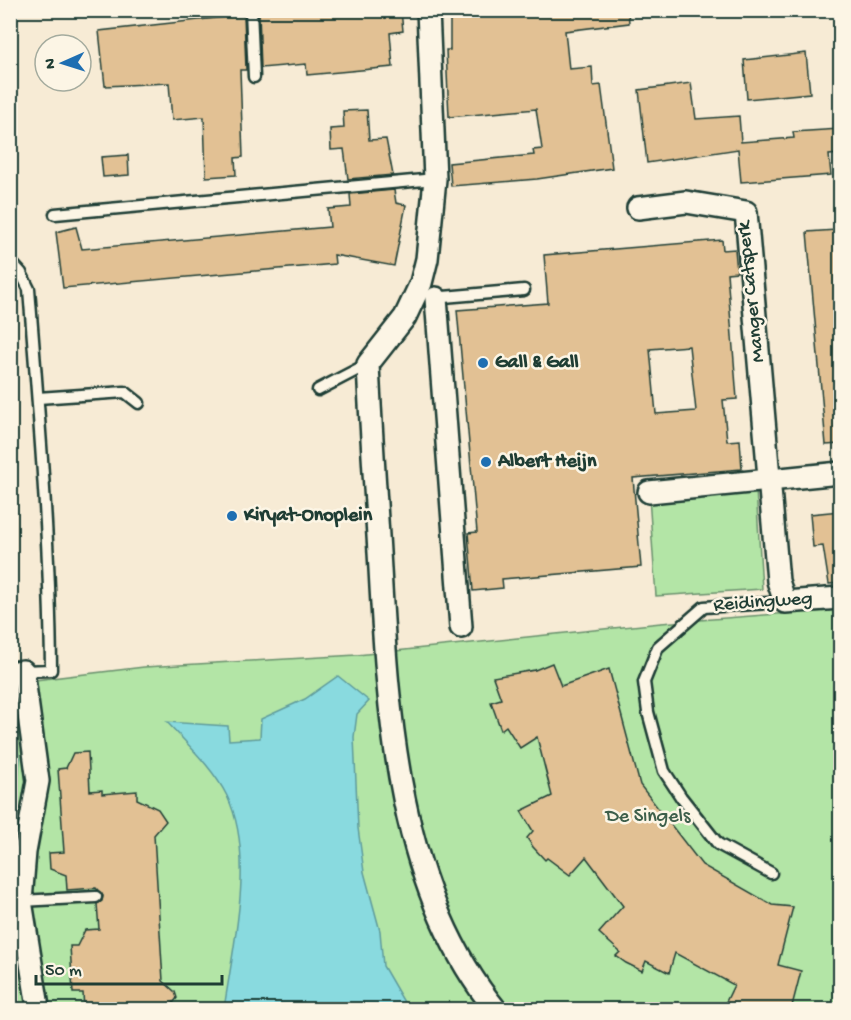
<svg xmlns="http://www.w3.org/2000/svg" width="851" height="1020" viewBox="0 0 851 1020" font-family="'Gochi Hand',sans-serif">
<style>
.green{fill:#b3e5a6;stroke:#69916d;stroke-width:1.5}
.water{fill:#89dadf;stroke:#5f9b9b;stroke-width:1.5}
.building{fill:#e2c194;stroke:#1f3d34;stroke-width:1.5;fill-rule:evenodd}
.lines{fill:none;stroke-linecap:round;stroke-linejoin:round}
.lane-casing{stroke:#1f3d34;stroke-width:15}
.street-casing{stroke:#1f3d34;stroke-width:26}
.lane{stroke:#fcf5e5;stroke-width:10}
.street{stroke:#fcf5e5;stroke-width:21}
.poi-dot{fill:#1f6fb2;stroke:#fcf5e5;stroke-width:2}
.labels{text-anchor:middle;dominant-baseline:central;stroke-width:5;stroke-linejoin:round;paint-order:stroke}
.street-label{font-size:20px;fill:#1f3d34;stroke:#fcf5e5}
.poi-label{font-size:20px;font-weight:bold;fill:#1f3d34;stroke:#fcf5e5;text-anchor:start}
.park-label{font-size:20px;fill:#3d5f4b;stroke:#fcf5e5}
</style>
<rect width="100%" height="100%" fill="#f7ebd5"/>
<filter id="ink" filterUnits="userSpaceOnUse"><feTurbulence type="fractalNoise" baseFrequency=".0167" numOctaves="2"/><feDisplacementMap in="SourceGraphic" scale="12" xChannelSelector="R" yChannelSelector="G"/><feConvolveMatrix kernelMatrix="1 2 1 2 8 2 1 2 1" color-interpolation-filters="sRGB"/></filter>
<g filter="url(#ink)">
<g class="green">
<path d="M756,489L762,589L656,596L649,497Z"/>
<path d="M840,609V1009H11L10,683L144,667L357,655L661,623Z"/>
</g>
<g class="water">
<path d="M338,676L369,701L357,714L354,737L358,828L364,872L380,931L383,966L408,1009H224C233,946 256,856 227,796C213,768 188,745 167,722L228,726L229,740L260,738L261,719L305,699Z"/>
<path d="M11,738L20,758L15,812L11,822Z"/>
</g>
<g class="building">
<path d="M283,10H401L403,31L390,33L393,67L307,75L306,64L261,68L259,13Z"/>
<path d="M450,10H628L629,23L565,31L569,69L592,67L593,86L601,85L612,168L537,179L451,186L449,163L534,155L533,150L542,149L536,109L449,117L446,50H450Z"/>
<path d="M244,15L246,70H240L243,157L235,158L236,175L206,177L204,117L172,120L169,83L105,86L99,31Z"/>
<path d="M806,53L810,93L747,99L744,60Z"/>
<path d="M691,83L696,119L739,116L741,142L794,138L793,132L840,129V154L829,155L831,175L741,182L738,149L647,163L639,90Z"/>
<path d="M367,110L369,140L386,139L393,175L348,179L344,149L331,150L330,129L344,128L343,111Z"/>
<path d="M128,155L129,175L103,177L101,157Z"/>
<path d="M394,190L396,203L406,205L394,266L334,255L335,264L63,288L56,232L76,227L82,249L330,227L328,209L351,207L350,194Z"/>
<path d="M836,230L840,286V444L826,445L807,232Z"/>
<path d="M722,240L723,250L735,249L737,272L727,273L737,399L723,400L727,441L740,440L742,469L633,478L641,567L502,579L503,588L473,591L468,533L477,532L457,310L548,303L544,255ZM689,346L696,411L656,414L650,349Z"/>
<path d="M840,511V583L829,584L823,546L813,547L810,514Z"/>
<path d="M552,663L561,686L609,669L640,785L702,865L772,905L793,907L778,965L801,971L791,1010H722L734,985L675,953L669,973L646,961L642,971L626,963L616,956L620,952L599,933L623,906L586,857L570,875L547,858L545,860L533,847L527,838L533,831L521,811L552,796L537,737L520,748L506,726L501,730L491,702L501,699L493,677L535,670Z"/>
<path d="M88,752L90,791L102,790V794L137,791V799L158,809L166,821L154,835L163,981L175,992L177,998L168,1010H84L83,993H73L70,946H77L85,930L99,929L97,904L102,901L103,896L96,888L67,890L66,875L50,869L49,853L64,852L58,769L66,768L73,753Z"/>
</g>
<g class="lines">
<g class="lane-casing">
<g id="lane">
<path d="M251,10L254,77"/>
<path d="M55,214L435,179"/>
<path d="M10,261L21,273L29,289C39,416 50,543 51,670L23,671"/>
<path d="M432,298L524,290"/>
<path d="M318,390L368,364"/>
<path d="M38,398L125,392L139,403"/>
<path d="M771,873L718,844L681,797L664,771L648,712L644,682L658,647L704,607L785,602"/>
<path d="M21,901L96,897"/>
</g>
</g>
<g class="street-casing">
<g id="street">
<path d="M428,10L435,179L427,259L421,283L405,317L368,364C371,432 376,500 380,569C388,716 398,890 496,1010"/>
<path d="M638,208L686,202L746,212L778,581L785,602L840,598"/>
<path d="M436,298L461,627"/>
<path d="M649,492L840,473"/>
<path d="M10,673L23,671L38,781L25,852L21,901L38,1007"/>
</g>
</g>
<use href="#lane" class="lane"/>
<use href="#street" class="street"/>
</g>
</g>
<g class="poi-dot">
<circle cx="483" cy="363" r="6"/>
<circle cx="486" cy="462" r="6"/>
<circle cx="232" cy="516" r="6"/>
</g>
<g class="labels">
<g class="street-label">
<text transform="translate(752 292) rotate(-96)">Manger Catsperk</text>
<text transform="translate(763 603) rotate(-4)">Reidingweg</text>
</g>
<g class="poi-label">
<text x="495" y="363">Gall &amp; Gall</text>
<text x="498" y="462">Albert Heijn</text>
<text x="244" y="516">Kiryat-Onoplein</text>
</g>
<g class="park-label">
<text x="648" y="817">De Singels</text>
</g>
</g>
<rect width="851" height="1020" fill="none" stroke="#fcf5e5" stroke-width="36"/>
<rect x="18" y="18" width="815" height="984" fill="none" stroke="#1f3d34" stroke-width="2" filter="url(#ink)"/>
<g transform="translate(63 63) rotate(267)"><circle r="28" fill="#fcf5e5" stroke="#a4ab9e" stroke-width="1.5"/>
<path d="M0-4.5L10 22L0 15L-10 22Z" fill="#1f6fb2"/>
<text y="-9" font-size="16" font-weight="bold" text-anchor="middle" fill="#1f3d34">N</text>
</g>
<path d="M36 975v9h186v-9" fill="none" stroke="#1f3d34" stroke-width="3"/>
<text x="45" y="975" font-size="18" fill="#1f3d34" stroke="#fcf5e5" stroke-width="4.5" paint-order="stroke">50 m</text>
</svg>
